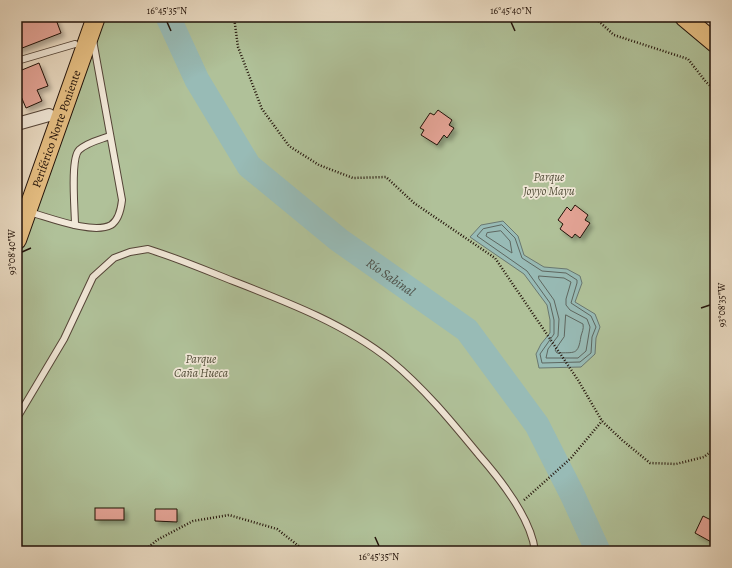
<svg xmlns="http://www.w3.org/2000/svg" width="732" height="568" viewBox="0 0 732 568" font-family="Alegreya,serif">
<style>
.green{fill:#b0c199;stroke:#6a6a52}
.water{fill:#98bbb6;stroke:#697871}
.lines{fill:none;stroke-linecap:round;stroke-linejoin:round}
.shore{stroke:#5e6760;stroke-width:1}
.river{stroke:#98bbb6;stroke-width:25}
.building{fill:#e3a395;stroke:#23130a;filter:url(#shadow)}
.lane-casing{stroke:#554538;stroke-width:8}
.street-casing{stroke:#554538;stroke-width:14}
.primary-casing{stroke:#23130a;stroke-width:20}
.path{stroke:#23130a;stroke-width:2.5;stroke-dasharray:1 2;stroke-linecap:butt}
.lane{stroke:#f1e8d8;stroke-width:6}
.street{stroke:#f1e8d8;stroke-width:12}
.primary{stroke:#e5be82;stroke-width:18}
.ticks{fill:none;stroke:#23130a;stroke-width:1.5}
.labels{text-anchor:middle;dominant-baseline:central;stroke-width:3.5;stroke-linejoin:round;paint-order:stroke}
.street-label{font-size:12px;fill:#23130a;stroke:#f1e8d8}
.park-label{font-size:12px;font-style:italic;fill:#54503c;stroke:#f1e8d8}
.water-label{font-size:13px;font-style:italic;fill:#4c4e46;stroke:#f1e8d8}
.neatline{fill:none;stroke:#23130a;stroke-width:1.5}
.ticks-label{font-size:10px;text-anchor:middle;fill:#23130a}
</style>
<defs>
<filter id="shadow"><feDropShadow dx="3.5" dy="3.5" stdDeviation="2" flood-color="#0004"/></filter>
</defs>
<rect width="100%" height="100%" fill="#eadbc3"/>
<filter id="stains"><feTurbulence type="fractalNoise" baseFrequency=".005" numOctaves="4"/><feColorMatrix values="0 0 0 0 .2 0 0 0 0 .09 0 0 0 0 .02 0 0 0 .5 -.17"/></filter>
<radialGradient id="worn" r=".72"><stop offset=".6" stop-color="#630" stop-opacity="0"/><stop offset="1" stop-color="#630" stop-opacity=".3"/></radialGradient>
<path class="green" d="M103,17H679L715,47V551H17V263L81,87Z"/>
<path class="water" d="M503,221L518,236L524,255L544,267L567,269L580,276L582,283L575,302L595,314L600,327L596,338L595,354L581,367L539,368L536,354L541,344L550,333V320L547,305L524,274L470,237L481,225Z"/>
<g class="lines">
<g class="shore">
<path d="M502,225L515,238L522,258L542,271L566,273L577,280V283L571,303L591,316L596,327L592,337L591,353L580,362L542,363L540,354L554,334V320L550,303L527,271L477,236L483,229Z"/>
<path d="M501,231L510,241L512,253L486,236L487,233Z"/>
<path d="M539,276L564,278L571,282L566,299V305L570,310L587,319L590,327L586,351L578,358H546L548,349L558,336L559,319L554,300L539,279Z"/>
<path d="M566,315L583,324C584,329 582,332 581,336C578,356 575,352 557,353L555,350L564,337Z"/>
</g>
<path class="river" id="s1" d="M168,17L197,80L249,166L339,240L467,330L537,425L572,494L598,551"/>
</g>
<g class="building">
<path d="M17,17H55L61,33L17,50Z"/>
<path d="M39,63L48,86L37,90L42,101L26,108L17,87V72Z"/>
<path d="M438,110L452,120L449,125L454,128L447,138L444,135L437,145L421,135L424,130L420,128L430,113L434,115Z"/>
<path d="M575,205L588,215L585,220L590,223L580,238L575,234L572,238L560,229L563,224L558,220L567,207L571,211Z"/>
<rect x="95" y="508" width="29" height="12"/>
<path d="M155,509H177V522L155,521Z"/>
<path d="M703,516L715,522V544L695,533Z"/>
</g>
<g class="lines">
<g class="lane-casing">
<g id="lane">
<path d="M17,61L75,44"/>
<path d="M29,212C48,217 93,235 111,225C119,220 121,209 122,200L93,40"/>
<path d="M75,225C75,211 70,159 79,150C88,142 99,140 110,136"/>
<path d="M17,418L64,339L93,277L114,258L130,252L148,249C177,258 205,270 233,281C287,302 345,324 390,360C424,388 451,421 479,455C500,479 531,518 535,551"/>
</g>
</g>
<g class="street-casing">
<path id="street" d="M17,124L49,115"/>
</g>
<g class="primary-casing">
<g id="primary">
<path d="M684,17L715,43"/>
<path id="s2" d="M17,240L96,17"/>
</g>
</g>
<g class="path">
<path d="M234,17L238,47L262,109L289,146L319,165L353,178L386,177L414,203L495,258L578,380L602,421L622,440L650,463L676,464L704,457L715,448"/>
<path d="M594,17L614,35L688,59L706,82L715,90"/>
<path d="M524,500L571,458L602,421"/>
<path d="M144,551L157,540L193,521L229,515L277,529L305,551"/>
</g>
<use href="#lane" class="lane"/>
<use href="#street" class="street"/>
<use href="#primary" class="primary"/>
</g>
<path class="ticks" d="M167,22L171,31M511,22L515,31M22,252L31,248M701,308L710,305M375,537L379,546"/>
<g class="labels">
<g class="street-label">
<text stroke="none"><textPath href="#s2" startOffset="118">Periférico Norte Poniente</textPath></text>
</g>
<g class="park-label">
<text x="549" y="177">Parque<tspan x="549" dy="14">Joyyo Mayu</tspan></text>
<text x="201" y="359">Parque<tspan x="201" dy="14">Caña Hueca</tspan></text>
</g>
<g class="water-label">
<text stroke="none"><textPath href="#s1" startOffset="350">Río Sabinal</textPath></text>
</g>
</g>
<rect width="732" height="568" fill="none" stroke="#eadbc3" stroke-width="44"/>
<rect x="22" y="22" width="688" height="524" class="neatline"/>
<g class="ticks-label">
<text x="167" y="14">16°45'35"N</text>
<text x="511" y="14">16°45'40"N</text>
<text transform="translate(11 252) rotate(-90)" y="4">93°08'40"W</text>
<text transform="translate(721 305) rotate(-90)" y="4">93°08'35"W</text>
<text x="379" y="560">16°45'35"N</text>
</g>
<rect width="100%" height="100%" filter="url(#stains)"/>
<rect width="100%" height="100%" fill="url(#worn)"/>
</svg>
